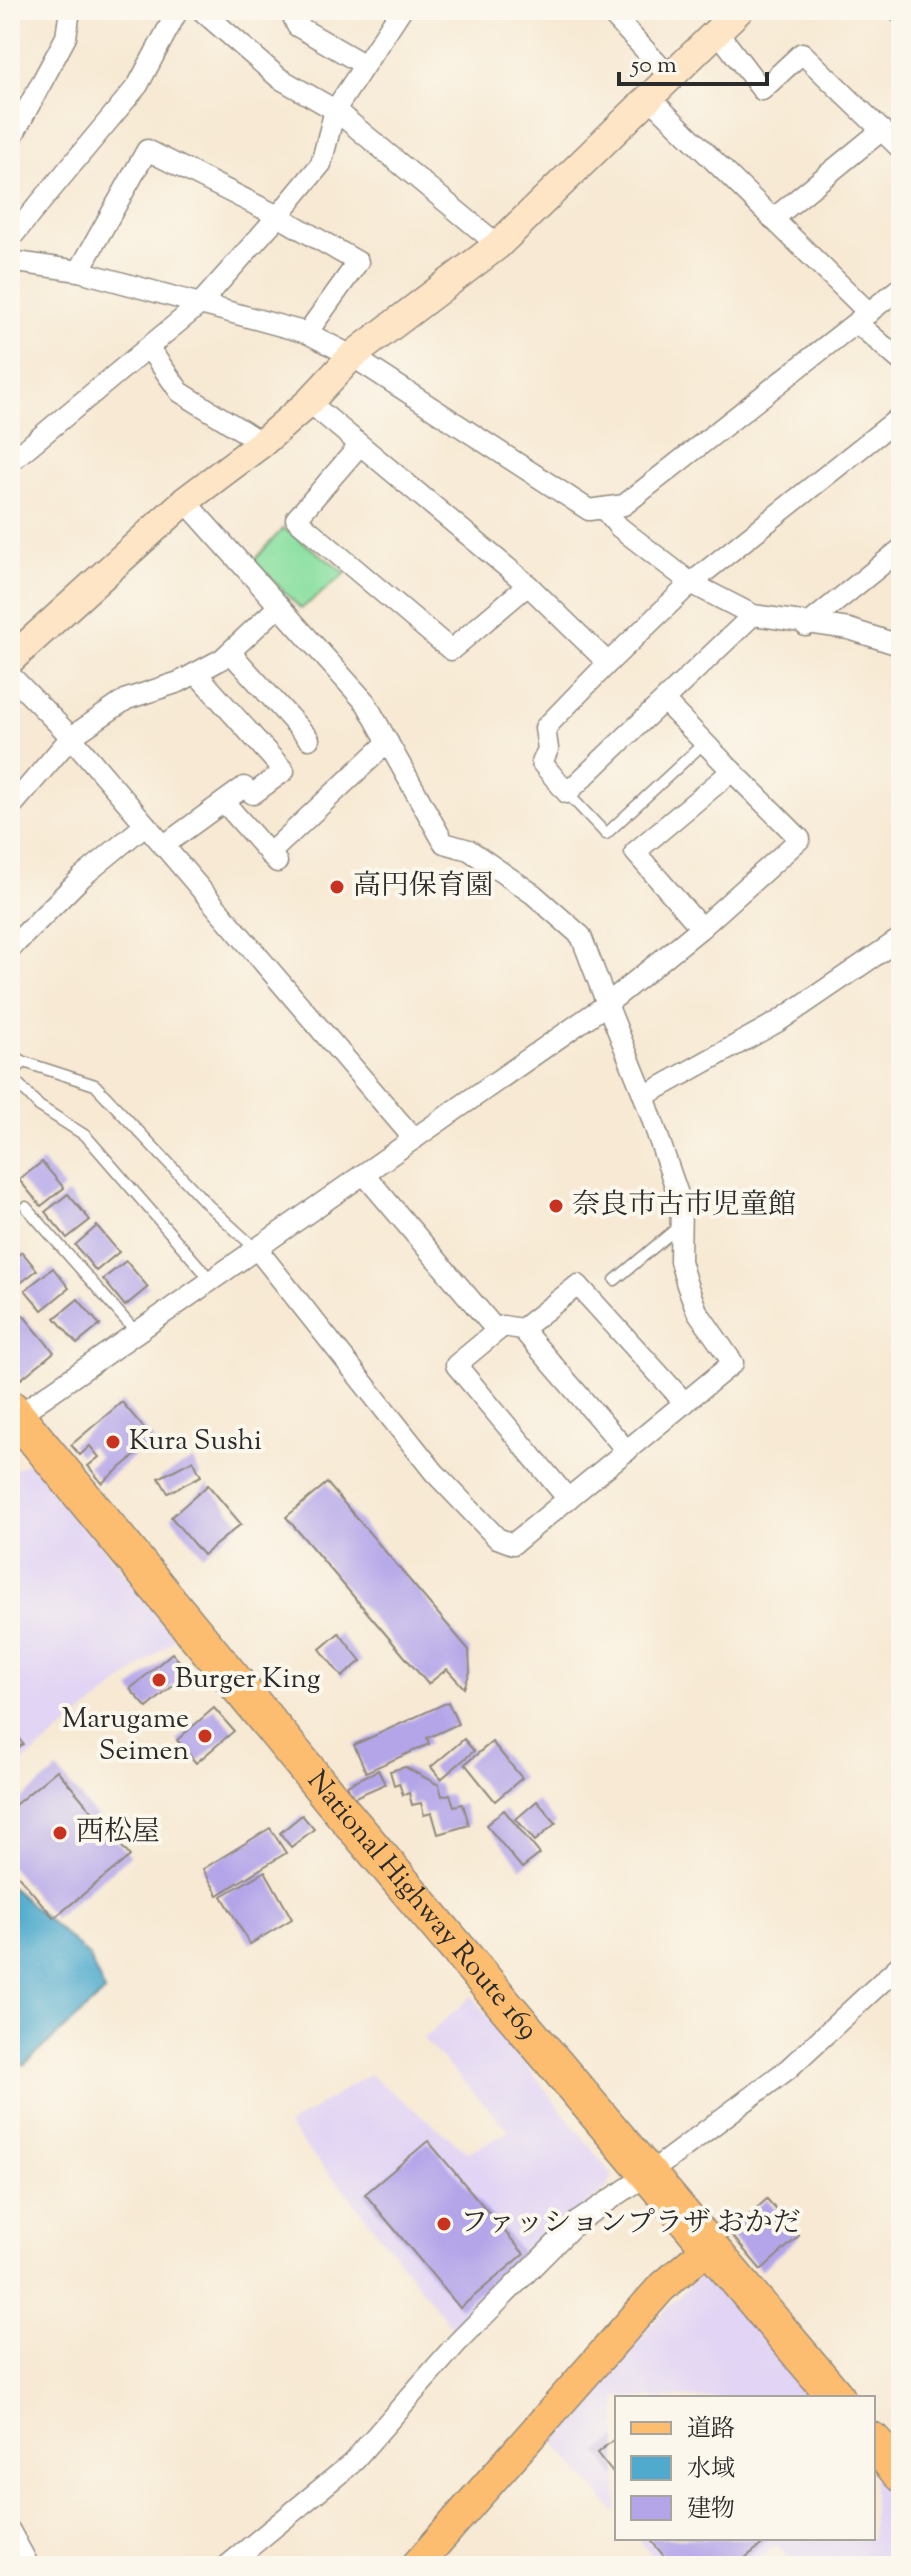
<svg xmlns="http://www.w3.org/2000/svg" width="911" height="2576" viewBox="0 0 911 2576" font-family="'Sorts Mill Goudy','Noto Serif JP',serif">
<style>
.built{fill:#e1d4f4}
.green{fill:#8ce0a2;stroke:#5c8666;stroke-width:2}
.water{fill:#4faacd;stroke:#3d6a7c;stroke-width:2}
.building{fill:#b4a5e9}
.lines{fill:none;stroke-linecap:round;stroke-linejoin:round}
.lane-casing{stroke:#918a7f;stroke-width:13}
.street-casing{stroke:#918a7f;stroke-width:23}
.secondary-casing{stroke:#918a7f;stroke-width:31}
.primary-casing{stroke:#918a7f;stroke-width:33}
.highway-casing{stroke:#918a7f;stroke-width:39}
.lane{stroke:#fff;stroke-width:10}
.street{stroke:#fff;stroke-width:20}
.secondary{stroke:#fee5c5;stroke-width:28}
.primary{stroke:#fcbd6f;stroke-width:30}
.highway{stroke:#fcbd6f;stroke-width:36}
.poi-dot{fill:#c8321e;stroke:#fbf7ec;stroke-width:3}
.labels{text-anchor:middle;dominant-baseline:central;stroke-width:8;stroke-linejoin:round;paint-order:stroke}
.poi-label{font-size:28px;fill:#2b2b2b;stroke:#fbf7ec;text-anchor:start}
.street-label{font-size:28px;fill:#2b2b2b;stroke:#fbf7ec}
</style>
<rect width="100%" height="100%" fill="#fbf7ec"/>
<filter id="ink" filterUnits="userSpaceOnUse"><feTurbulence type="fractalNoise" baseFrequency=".0125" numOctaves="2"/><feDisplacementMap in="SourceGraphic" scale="16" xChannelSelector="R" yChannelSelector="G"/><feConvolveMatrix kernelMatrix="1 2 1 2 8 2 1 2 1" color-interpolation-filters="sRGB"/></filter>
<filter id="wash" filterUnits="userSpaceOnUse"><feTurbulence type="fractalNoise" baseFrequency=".006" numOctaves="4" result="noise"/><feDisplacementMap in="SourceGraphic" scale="32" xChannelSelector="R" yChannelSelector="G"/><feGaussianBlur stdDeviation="1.8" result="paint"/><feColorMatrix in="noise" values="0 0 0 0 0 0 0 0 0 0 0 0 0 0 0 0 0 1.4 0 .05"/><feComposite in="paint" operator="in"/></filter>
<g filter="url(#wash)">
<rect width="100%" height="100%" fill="#f7e9d3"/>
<g class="built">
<path d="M31,1460L177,1637L10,1773V1473Z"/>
<path d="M472,1996L613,2176L606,2189L536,2247L452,2328L350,2197L287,2126L369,2074L468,2152L510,2131L423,2039Z"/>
<path d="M698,2277L715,2278L821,2398H617V2515L546,2433Z"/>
<path d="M873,2462L901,2496V2543L897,2547L901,2552V2566H796L776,2545L751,2566H661L637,2538H873Z"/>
</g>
<path class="green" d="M283,528L346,573L301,609L254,561Z"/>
<path class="water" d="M10,1886L89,1956L105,1992L24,2065L10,2060Z"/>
<g id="blocks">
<g class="building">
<path d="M42,1162L64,1188L41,1206L19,1180Z"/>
<path d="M68,1194L90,1220L67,1238L45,1212Z"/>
<path d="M97,1226L119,1252L96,1271L75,1245Z"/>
<path d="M22,1252L37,1270L18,1285L10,1275V1262Z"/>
<path d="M126,1261L148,1287L125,1306L103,1279Z"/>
<path d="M53,1268L69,1288L42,1310L25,1290Z"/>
<path d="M78,1299L100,1325L77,1344L55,1318Z"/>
<path d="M23,1315L54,1352L21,1379L10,1365V1326Z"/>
<path d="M122,1402L154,1440L102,1483L88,1466L99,1457L90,1446L80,1455L71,1445Z"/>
<path d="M193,1460L201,1476L168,1493L159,1478Z"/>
<path d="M327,1483L469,1650L470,1672L464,1688L447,1669L428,1684L286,1517Z"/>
<path d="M208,1485L241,1524L203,1555L171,1517Z"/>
<path d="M339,1633L361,1661L342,1677L320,1649Z"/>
<path d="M172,1653L189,1672L147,1708L130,1689Z"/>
<path d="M448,1702L458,1724L427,1738L429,1744L366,1772L354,1745Z"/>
<path d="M214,1708L234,1731L196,1763L177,1740Z"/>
<path d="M10,1727L23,1744L10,1753Z"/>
<path d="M464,1739L474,1751L441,1779L431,1767Z"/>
<path d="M492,1742L522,1778L495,1801L465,1764Z"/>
<path d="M405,1767L439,1785L442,1796L450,1794L454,1806L463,1804L469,1825L438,1834L432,1813L424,1815L421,1803L412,1805L409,1793L403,1795L399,1783L394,1785L390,1771Z"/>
<path d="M57,1770L130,1856L54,1918L10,1866V1809Z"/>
<path d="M378,1770L385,1784L353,1798L347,1785Z"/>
<path d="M537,1801L556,1823L535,1841L516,1819Z"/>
<path d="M504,1810L540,1854L522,1868L486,1825Z"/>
<path d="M302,1815L314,1829L291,1847L280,1833Z"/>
<path d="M270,1828L286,1853L218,1895L203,1869Z"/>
<path d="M265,1871L292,1919L250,1944L222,1896Z"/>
<path d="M428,2141L524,2254L460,2308L365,2194Z"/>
<path d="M767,2199L799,2236L761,2270L729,2232Z"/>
<path d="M617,2437V2478L597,2453Z"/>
<path d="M649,2538H770L735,2566H672Z"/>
</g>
</g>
</g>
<g filter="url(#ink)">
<use href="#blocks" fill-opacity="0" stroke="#918a7f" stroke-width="2"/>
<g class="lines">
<g class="lane-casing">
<g id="lane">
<path d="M567,793L606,834L705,742"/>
<path d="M10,1052L24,1062L95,1085L209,1206L256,1249"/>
<path d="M24,1062L10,1075L39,1106L86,1136L210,1279"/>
<path d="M26,1207L136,1332"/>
<path d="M615,1280L678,1227"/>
</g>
</g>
<g class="street-casing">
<g id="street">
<path d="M201,10L279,78L335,110L498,245"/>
<path d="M290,10L297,26L363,64"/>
<path d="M608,10L670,77"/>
<path d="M897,10L901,14"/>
<path d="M717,31L762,90L802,53L901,149"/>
<path d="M651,99L869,313"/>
<path d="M10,141L66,37L70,10"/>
<path d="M773,219L882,130"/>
<path d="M10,239L138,85L178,10"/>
<path d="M10,261L79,271L307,333L352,356L589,510L624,505L901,287"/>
<path d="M79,271L147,150L278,216L358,262L307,333"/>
<path d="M857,323L901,361"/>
<path d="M148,347L180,392L262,443"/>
<path d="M309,402L528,585L608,663L545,728L548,749L542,763L567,793L753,615"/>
<path d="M359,446L296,519L451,650L528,585"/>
<path d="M10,462L199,305L278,216L321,164L335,110L401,10"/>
<path d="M185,501L366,703L444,843L469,850L533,894L581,936L607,1004L701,928L800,839L732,771L635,852L701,928"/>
<path d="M603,508L619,527L691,583L753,615L849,629L896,644L901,649"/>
<path d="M806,626L901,549"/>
<path d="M230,652L309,739"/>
<path d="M608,663L691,583L901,416"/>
<path d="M10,675L71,737L414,1139"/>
<path d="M664,701L732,771"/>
<path d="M224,802L277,862"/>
<path d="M10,808L71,737L127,699L179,682L222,659L279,606"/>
<path d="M163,846L244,787L253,794L284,771L196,673"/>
<path d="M269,854L388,742"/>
<path d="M10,949L82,877L145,825"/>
<path d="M364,1174L497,1331"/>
<path d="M257,1249L434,1472L497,1538L513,1544L733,1363L697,1311L687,1285L680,1261L681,1203L644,1096"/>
<path d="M522,1329L627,1451"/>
<path d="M17,1416L607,1004L644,1096L779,1021L901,938"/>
<path d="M568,1499L456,1365L503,1326L522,1329L578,1285L685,1403"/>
<path d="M10,2531L29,2566"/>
<path d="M227,2566L351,2464L457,2343L577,2222L647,2175L788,2069L901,1964"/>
</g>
</g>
<g class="secondary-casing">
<path id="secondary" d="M10,660L185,501L262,443L309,402L352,356L498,245L739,10"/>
</g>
<g class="primary-casing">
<path id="primary" d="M416,2566L660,2289L710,2246"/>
</g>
<g class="highway-casing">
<g id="highway">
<path id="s1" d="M10,1408L338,1807L837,2398"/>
<path d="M873,2441L901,2474"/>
</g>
</g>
<use href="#lane" class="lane"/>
<use href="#street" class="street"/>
<use href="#secondary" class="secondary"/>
<use href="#primary" class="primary"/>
<use href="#highway" class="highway"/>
</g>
</g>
<g class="poi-dot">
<circle cx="337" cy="887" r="8"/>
<circle cx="556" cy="1206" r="8"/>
<circle cx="113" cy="1442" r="8"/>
<circle cx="159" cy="1680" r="8"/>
<circle cx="205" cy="1736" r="8"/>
<circle cx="60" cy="1833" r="8"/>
<circle cx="444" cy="2224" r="8"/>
</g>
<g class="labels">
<g class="poi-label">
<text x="353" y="887">高円保育園</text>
<text x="572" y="1206">奈良市古市児童館</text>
<text x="129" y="1442">Kura Sushi</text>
<text x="175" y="1680">Burger King</text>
<text x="189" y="1720" text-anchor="end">Marugame<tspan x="189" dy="32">Seimen</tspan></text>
<text x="76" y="1833">西松屋</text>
<text x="460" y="2224">ファッションプラザ おかだ</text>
</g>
<g class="street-label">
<text stroke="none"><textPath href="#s1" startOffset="646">National Highway Route 169</textPath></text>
</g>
</g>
<rect width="911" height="2576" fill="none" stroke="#fbf7ec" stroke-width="40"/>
<rect x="615" y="2396" width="260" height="144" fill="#fbf7ec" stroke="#a8a59f" stroke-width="2"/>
<rect x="631" y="2422" width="40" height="12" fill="#fcbd6f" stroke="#a8a59f" stroke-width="2"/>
<text x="687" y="2436" font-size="24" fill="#2b2b2b">道路</text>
<rect x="631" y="2456" width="40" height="24" fill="#4faacd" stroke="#a8a59f" stroke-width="2"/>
<text x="687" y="2476" font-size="24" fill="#2b2b2b">水域</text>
<rect x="631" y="2496" width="40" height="24" fill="#b4a5e9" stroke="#a8a59f" stroke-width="2"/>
<text x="687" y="2516" font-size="24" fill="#2b2b2b">建物</text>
<path d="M619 72v12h148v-12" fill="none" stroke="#2b2b2b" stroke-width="4"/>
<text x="631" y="72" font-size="24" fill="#2b2b2b" stroke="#fbf7ec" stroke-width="6" paint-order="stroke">50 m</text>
</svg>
